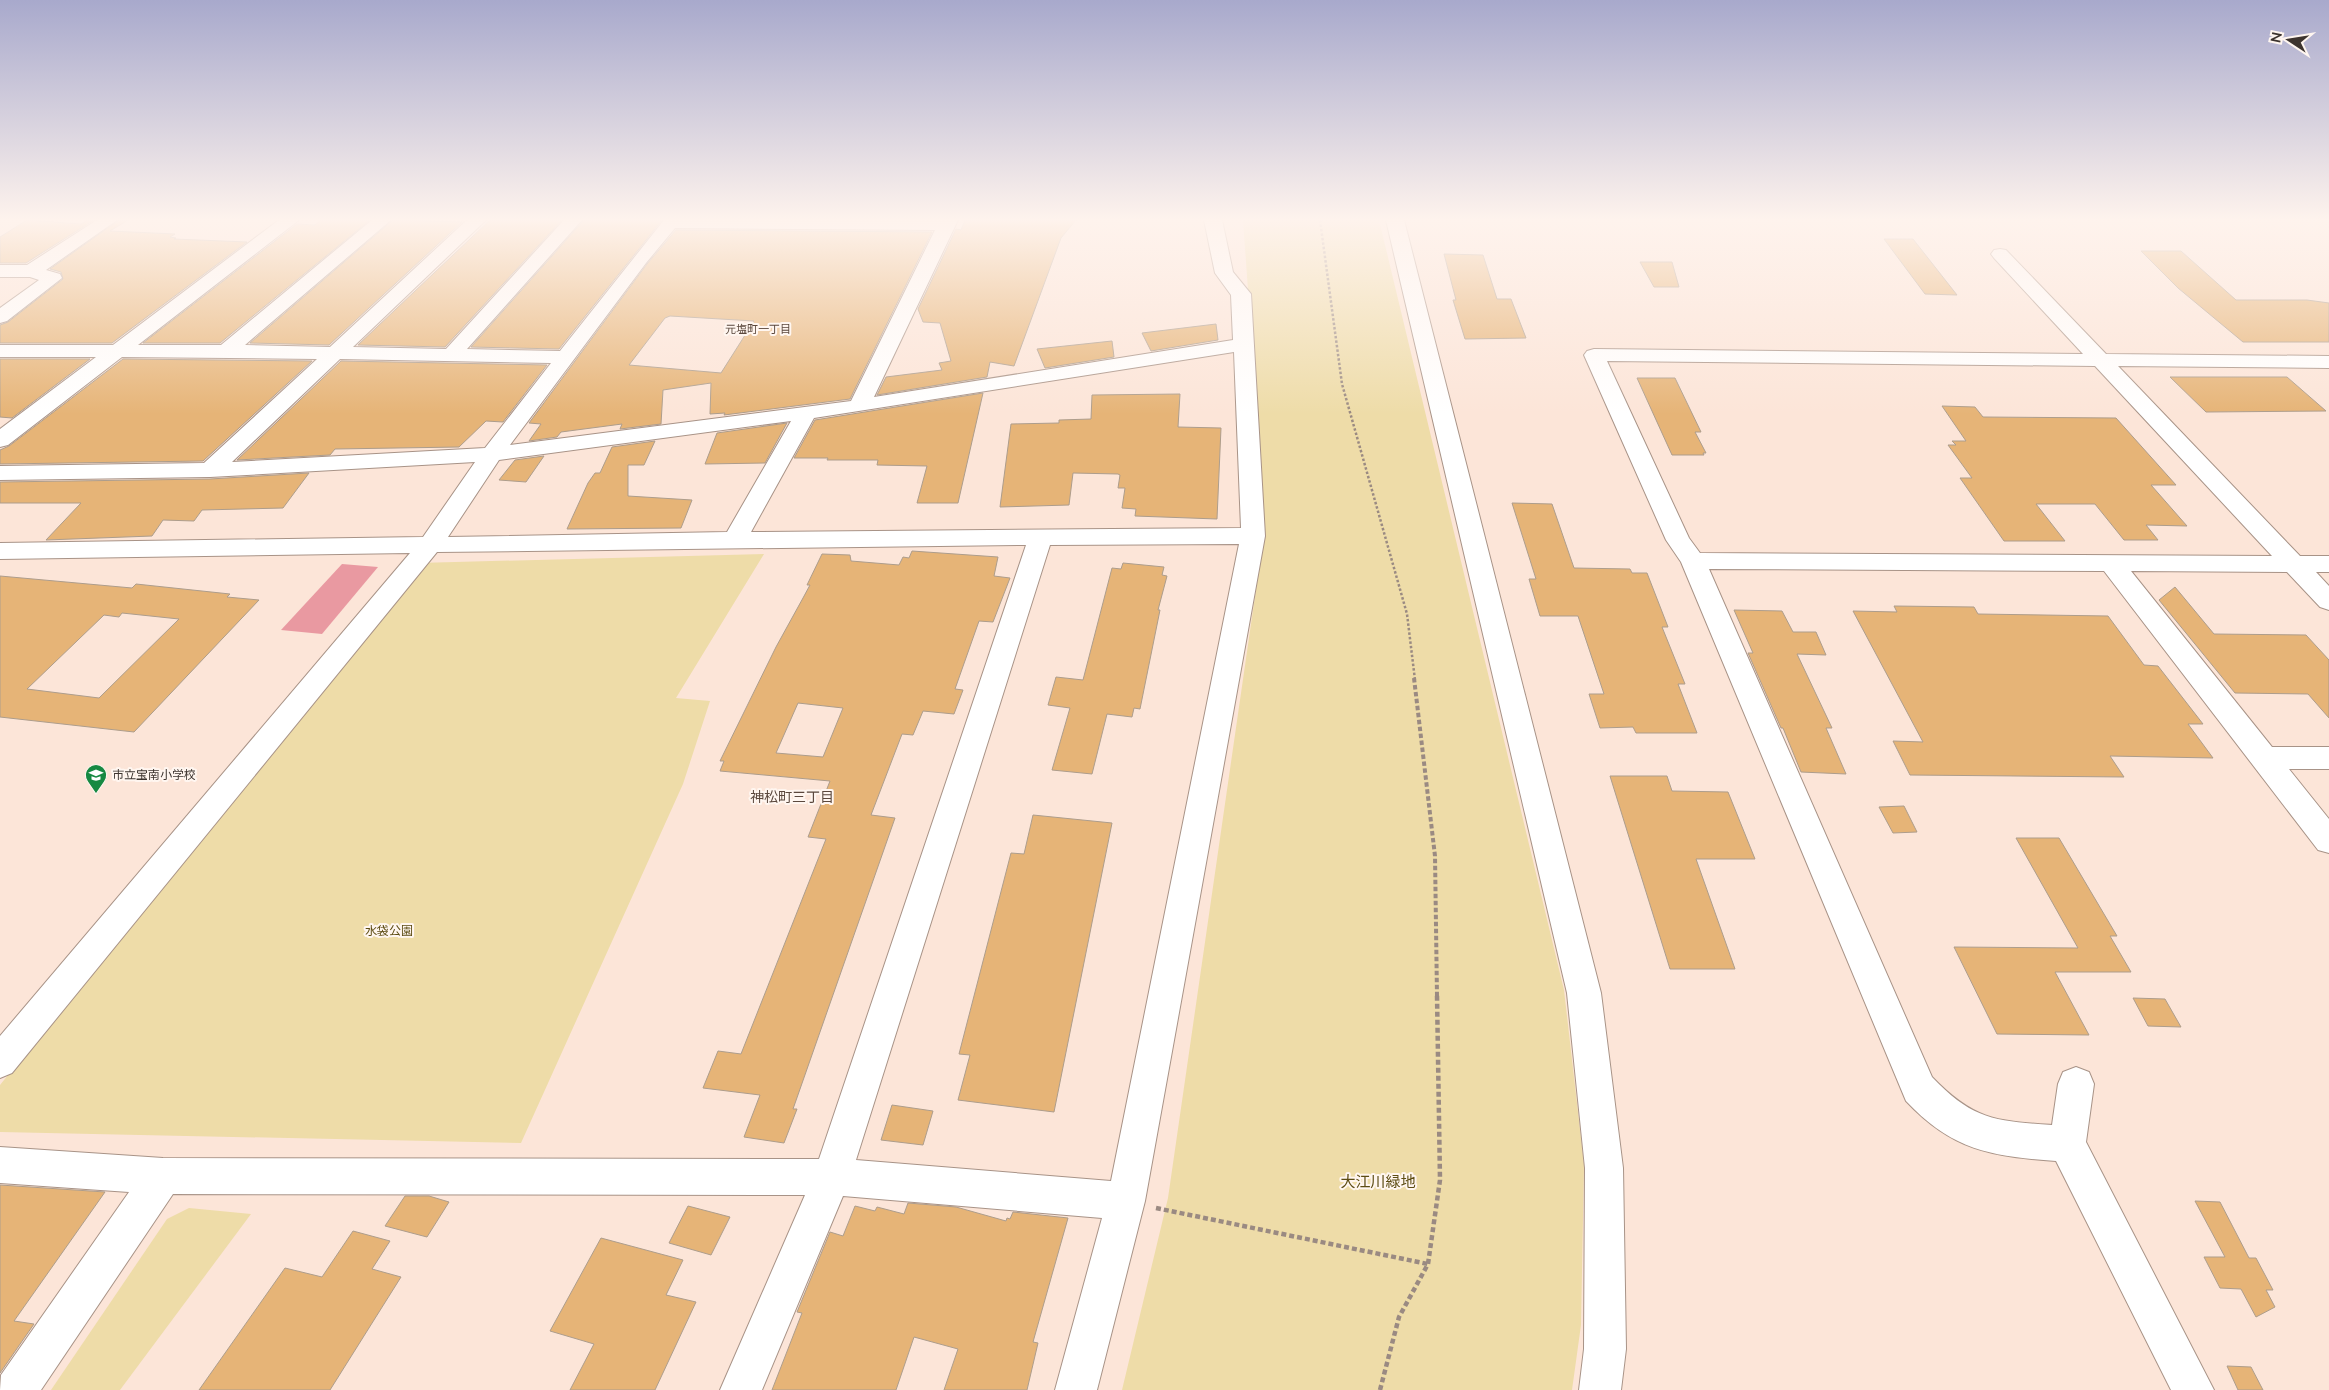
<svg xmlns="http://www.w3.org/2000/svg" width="2329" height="1390" viewBox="0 0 2329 1390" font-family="'Nunito Sans','Noto Sans JP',sans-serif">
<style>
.green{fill:#eedca8}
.water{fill:#e999a1}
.building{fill:#e6b477;stroke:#ad9d8c;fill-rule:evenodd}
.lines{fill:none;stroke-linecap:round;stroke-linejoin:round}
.minor-casing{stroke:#a89387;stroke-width:2}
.path-far2{stroke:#9a8a82;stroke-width:2.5;stroke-dasharray:2.5 2;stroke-linecap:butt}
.path-far1{stroke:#9a8a82;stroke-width:4;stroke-dasharray:4.5 2.5;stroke-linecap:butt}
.path{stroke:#9a8a82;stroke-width:4.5;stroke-dasharray:5 3;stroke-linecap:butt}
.minor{fill:#fff;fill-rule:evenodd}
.labels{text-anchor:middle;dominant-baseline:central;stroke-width:4;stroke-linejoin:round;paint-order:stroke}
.far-neighbourhood-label{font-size:11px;fill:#5b483d;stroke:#fff6f0}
.poi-label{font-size:12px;fill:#3d342f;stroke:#fff6f0;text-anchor:start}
.park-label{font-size:12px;fill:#5d4c13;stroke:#fff6f0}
.neighbourhood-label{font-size:14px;fill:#5b483d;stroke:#fff6f0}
.near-park-label{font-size:15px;fill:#5d4c13;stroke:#fff6f0}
</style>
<rect width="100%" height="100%" fill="#fce5d8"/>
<g class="green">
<path d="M1243,220H1379L1564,990L1584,1164L1581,1325L1572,1390H1122L1168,1198L1263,541L1264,514Z"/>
<path d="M764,554L676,698L710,701L683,784L521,1143L0,1132V1085L418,563Z"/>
<path d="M189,1208L251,1214L120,1390H51L167,1219Z"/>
</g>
<path class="water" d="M342,564L378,567L322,634L281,630Z"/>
<g class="building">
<path d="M27,220L81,224L88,220H94L26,263H0V237Z"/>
<path d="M119,220H128L110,231L175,234L170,237L176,238L174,239L247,242L112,343H0V325L8,322L63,279L61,272L50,269Z"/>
<path d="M321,220H370L220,343H143L297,224L315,225Z"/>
<path d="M393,220L462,222L329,345L250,343Z"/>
<path d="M490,220H562L445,347L358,345Z"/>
<path d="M584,220H662L559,349L471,347Z"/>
<path d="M965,220H1076L1061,238L1014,366L990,362L987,377L877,395L886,377L942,370L939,363L951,361L940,323L923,322L918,309L956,229L961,230Z"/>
<path d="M676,230L932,232L850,399L724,415L725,413L710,414L711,383L663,390L661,424L620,429L622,424L561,432L557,437L529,441L541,424L529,423L647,264ZM670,316L754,321L721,373L629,365L665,318Z"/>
<path d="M1884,239H1913L1957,295L1925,294Z"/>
<path d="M2141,251H2181L2236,300H2307L2329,303V342H2243L2178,288Z"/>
<path d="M1444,254L1483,255L1497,299H1511L1526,338L1465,339L1453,300H1456Z"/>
<path d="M1640,262H1672L1679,287H1654Z"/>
<path d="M1216,324L1218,340L1151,351L1142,333Z"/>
<path d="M1112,341L1114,357L1045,368L1037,349Z"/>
<path d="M0,359H90L12,418L0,417Z"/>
<path d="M123,359L312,361L203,461L0,464V450L9,446Z"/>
<path d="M341,361L547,365L503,422L486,421L459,447L335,449L330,455L237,460Z"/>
<path d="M2170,377H2287L2326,411L2206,412Z"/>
<path d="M1637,378H1675L1701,432H1695L1706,453H1703L1704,455H1672Z"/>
<path d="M983,393L958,503H917L927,466L877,465L878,460H827L828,458H794L815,420Z"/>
<path d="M1180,394L1178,427L1221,428L1217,519L1135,516L1136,509L1122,508L1125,488H1118L1120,475L1118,474L1073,473L1069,505L1000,507L1011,424L1059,423V420L1091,419L1092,395Z"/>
<path d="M1942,406L1975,407L1983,417L2116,418L2176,485H2151L2187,526L2146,525L2158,540H2124L2095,504H2036L2065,541H2004L1960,478H1972L1948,445H1956L1952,441H1966Z"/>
<path d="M787,423L765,463L705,464L717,433Z"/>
<path d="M655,441L644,465H628V496L692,500L681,528L567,529L588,483L595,473H600L612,447Z"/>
<path d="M544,456L526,482L499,480L515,460Z"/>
<path d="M309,473L283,508L202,510L194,521L163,520L152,536L46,540L81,503H0V482L210,479Z"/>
<path d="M1512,503L1552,504L1574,568L1630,569L1632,573H1647L1668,627H1662L1685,684H1678L1697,733H1636L1633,727L1600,728L1589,694H1604L1578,616H1540L1529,579H1536Z"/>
<path d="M912,551L998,557L994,576L1010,578L993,622L979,621L955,689L963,690L954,714L923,711L913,735L902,734L871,815L895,818L793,1109H797L784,1143L744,1137L760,1095L703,1088L718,1051L741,1054L826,839L808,837L830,781L720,771L724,761H720L776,647L803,598L810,585H807L822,554L850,555L851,561L899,565L903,557L909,558ZM798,703L843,708L823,757L776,753Z"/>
<path d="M1123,563L1164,567L1162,575L1167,576L1158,610H1160L1140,709L1134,708L1132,717L1107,714L1092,774L1052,770L1070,708L1048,705L1056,677L1083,680L1112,568L1121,569Z"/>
<path d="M0,576L132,588L136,584L230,594L227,597L259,600L134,732L0,717ZM122,613L179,619L99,698L27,689L104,615L119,617Z"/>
<path d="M2175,587L2214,634L2306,635L2329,660V718L2308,694L2235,693L2159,600Z"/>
<path d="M1894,606L1974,607L1978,614L2108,616L2144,665L2158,666L2203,724H2188L2213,758L2110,756L2124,777L1910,775L1893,741L1923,742L1853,611L1897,612Z"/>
<path d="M1734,610L1782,611L1793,632H1816L1826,655L1797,654L1832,728H1826L1846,774L1801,772L1783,728H1781L1748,653H1753Z"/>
<path d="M1610,776H1667L1672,791L1728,792L1755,859H1696L1735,969H1670Z"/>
<path d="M1904,806L1917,832L1893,833L1879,807Z"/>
<path d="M1033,815L1112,823L1054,1112L958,1100L970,1055L959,1054L1011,853L1024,854Z"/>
<path d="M2016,838H2059L2117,936H2110L2131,972H2055L2089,1035L1997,1034L1954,947L2078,948Z"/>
<path d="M2133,998L2165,999L2181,1027L2148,1026Z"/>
<path d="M892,1105L933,1111L923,1145L881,1140Z"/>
<path d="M0,1185L105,1192L14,1321L34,1324L0,1373Z"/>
<path d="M405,1196H429L449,1202L427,1237L385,1226Z"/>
<path d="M2195,1201L2220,1202L2249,1258H2256L2273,1290H2266L2275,1307L2256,1317L2241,1289L2220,1288L2204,1257H2225Z"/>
<path d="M908,1203L956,1207L1006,1221L1007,1218L1010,1219L1013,1212L1068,1218L1033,1342L1038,1343L1027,1390H944L958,1349L914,1337L896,1390H772L802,1313L797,1312L830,1232L843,1236L855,1206L875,1211L877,1207L904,1214Z"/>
<path d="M688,1206L730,1217L711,1255L669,1243Z"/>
<path d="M353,1231L390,1241L372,1269L401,1277L330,1390H199L285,1268L322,1277Z"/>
<path d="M601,1238L683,1260L666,1295L696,1302L655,1390H570L594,1344L550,1331Z"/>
<path d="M2227,1366L2251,1367L2263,1390H2238Z"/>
</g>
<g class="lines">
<g class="minor-casing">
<g id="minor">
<path d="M97,220H117L46,270L60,274L62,278L7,321L0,323V308L39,280L30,277H0V265H27Z"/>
<path d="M279,220H299L138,345H221L372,220H391L245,345L330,347L467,220H486L353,347L446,349L564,220H582L467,349L560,351L664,220H958L874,397L1233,340L1231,295L1215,273L1204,220H1222L1233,272L1251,294L1265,536L1145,1201L1097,1390H1055L1102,1218L843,1196L762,1390H720L805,1195L173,1194L41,1390H0L1,1375L129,1192L0,1183V1147L163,1158L819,1159L1026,545L437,552L12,1073L0,1078V1036L410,553L0,559V543L423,537L475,462L210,477L0,480V466L204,463L317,359L122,357L8,445L0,447V429L96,357H0V345H113ZM675,228L935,230L851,401L510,445L646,263ZM1234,352L1241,528L751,532L814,418ZM340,359L551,363L485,448L232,462ZM791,421L727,532L448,537L499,460ZM1239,544L1111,1181L856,1160L1050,545Z"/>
<path d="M1386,220H1404L1601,993L1623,1168L1626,1349L1621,1390H1579L1584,1349L1585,1168L1567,993Z"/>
<path d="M2000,249L2006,250L2106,354L2329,356V368L2118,366L2300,556H2329V572H2316L2329,586V610L2320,607L2287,572L2131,571L2272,747H2329V769H2289L2329,819V853L2318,850L2104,571L1709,569L1932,1077C1973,1120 1995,1121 2052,1125L2058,1084L2063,1072L2076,1067L2089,1072L2094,1084L2086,1142L2214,1390H2171L2056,1161C1991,1156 1953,1151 1906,1101L1681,562L1666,540L1584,355L1587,351L1594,349L2083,354L1994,258L1991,254L1994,250ZM1607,361L2095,366L2272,556L1700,553L1689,538Z"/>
</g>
</g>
<path class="path-far2" d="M1320,220L1342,384L1407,614L1415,680"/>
<path class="path-far1" d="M1414,678L1435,856L1437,996"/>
<g class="path">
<path d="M1156,1208L1428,1264"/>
<path d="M1380,1390L1399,1317L1428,1264L1440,1180L1437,995"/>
</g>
<use href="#minor" class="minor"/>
</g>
<linearGradient id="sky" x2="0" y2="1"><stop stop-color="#a8a9cc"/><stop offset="0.53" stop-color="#fef3ed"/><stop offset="1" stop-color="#fef3ed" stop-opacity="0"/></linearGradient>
<rect width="2329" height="414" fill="url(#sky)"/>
<defs>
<g id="school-pin" transform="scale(1.125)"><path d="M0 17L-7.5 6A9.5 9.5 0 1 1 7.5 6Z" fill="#168942" stroke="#fff6f0"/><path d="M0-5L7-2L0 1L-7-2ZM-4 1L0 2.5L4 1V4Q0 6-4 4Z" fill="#fff"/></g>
</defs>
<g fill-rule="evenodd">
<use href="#school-pin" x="96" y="775"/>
</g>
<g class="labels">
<g class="far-neighbourhood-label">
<text x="758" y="329">元塩町一丁目</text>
</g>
<g class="poi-label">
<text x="112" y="775">市立宝南小学校</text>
</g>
<g class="park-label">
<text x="389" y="931">水袋公園</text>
</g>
<g class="neighbourhood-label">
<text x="792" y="797">神松町三丁目</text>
</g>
<g class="near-park-label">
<text x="1378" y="1182">大江川緑地</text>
</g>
</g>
<g transform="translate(2289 40) rotate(282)" stroke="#fff6f0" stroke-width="4" paint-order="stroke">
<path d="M0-4L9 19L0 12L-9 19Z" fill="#3d342f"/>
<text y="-8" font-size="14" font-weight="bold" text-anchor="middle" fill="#3d342f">N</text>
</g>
</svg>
